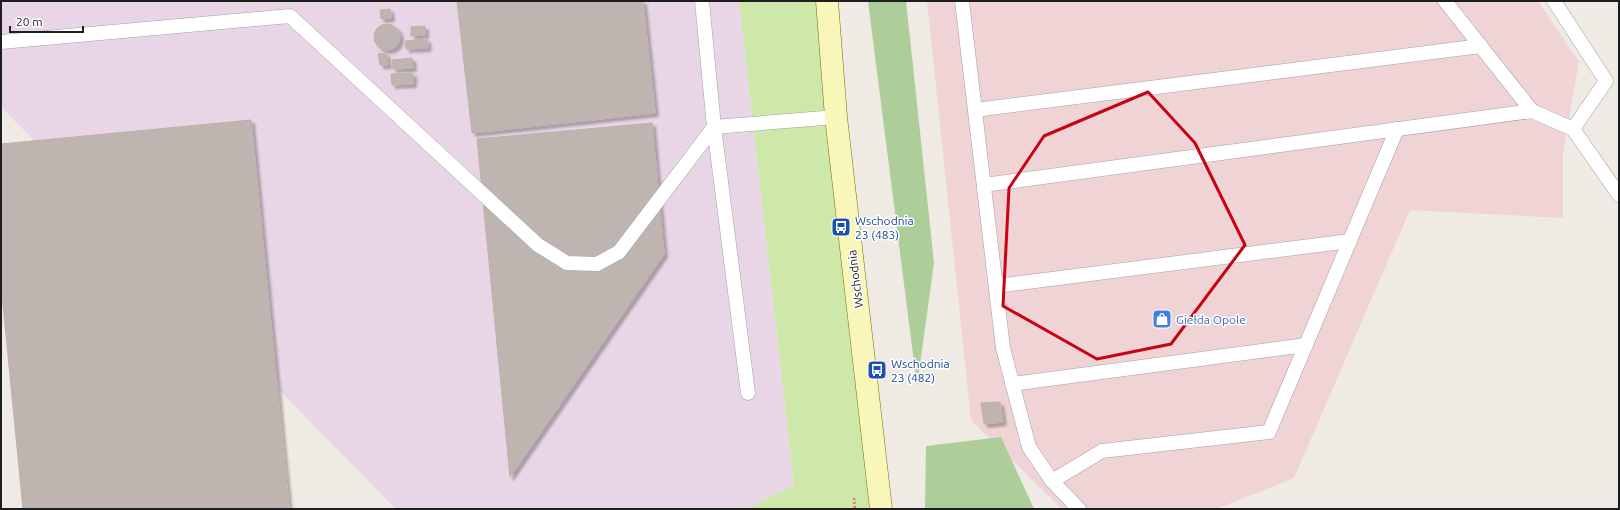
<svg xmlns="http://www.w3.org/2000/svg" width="1620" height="510" viewBox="0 0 1620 510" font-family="Ubuntu,sans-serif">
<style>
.commercial{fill:#efd3d5}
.industrial{fill:#e8d6e6}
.grass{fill:#cee8aa}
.forest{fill:#adcd99}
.building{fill:#bfb5b0;stroke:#c0b0a7;filter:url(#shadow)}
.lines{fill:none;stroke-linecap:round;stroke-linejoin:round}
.lane-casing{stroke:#a2a2a2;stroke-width:15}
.secondary-casing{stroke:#717306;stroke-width:23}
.path{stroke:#f86f6c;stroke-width:2.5;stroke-dasharray:2 2;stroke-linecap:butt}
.lane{stroke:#fff;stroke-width:14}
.secondary{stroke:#f8f6b8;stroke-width:22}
.marked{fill:none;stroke:#c90314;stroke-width:3;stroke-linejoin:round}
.labels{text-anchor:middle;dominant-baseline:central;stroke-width:3;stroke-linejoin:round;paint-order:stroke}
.transit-label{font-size:12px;fill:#164399;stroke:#fff;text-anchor:start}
.street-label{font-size:12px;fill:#1e1e1e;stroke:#fff}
.shop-label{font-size:12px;fill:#366cbe;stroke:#fff;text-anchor:start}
</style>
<defs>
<filter id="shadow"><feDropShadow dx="3.5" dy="3.5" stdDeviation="1" flood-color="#0004"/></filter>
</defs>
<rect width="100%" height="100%" fill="#efeae4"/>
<path class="commercial" d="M927,1H1538L1579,62L1563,152V218L1410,210L1294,478L1216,509H1062L971,420Z"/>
<path class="industrial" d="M1,1H739L794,485L747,509H396L1,107Z"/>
<path class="grass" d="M739,1H827L881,509H747L794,485Z"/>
<g class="forest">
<path d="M868,1H906L934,263L917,386Z"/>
<path d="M1001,437L1034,509H925L926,446Z"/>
</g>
<g class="building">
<path d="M457,1H643L655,113L472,133Z"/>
<path d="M390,9L391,18L381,19L380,10Z"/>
<circle cx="387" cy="37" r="13"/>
<path d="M425,26V35L411,36V27Z"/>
<path d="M427,39L428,48L406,49L405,41Z"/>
<path d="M386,53L388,65H380L378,54Z"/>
<path d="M412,58L413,68L393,69L392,60Z"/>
<path d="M413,73V84L392,85L391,74Z"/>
<path d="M251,120L289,509H23L1,284V144Z"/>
<path d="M652,123L664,254L510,477L477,139Z"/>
<path d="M1000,402L1003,422L984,424L981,403Z"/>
</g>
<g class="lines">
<g class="lane-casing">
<g id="lane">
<path d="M702,1L714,127L836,117"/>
<path d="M962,1L1003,348L1029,447L1052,481L1079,509"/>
<path d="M1445,1L1532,111L1573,129"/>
<path d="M1554,1L1606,81L1573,129L1619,195"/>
<path d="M1,42L290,16L538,245L567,263L597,264L619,252L714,127L748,393"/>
<path d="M975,110L1481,46"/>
<path d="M984,185L1532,111"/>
<path d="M996,286L1350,241"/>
<path d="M1012,384L1306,345"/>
<path d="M1052,481L1102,451L1269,432L1397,129"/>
</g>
</g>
<g class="secondary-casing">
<path id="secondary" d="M827,1L836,117L881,509"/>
</g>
<path class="path" d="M854,498L855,509"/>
<use href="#lane" class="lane"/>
<use href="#secondary" class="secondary"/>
</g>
<path class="marked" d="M1148,92L1195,143L1245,245L1171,344L1097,359L1003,306L1009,188L1044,136Z"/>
<defs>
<g id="bus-square" transform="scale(1)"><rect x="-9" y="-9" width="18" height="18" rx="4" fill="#1a4fb4" stroke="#fff"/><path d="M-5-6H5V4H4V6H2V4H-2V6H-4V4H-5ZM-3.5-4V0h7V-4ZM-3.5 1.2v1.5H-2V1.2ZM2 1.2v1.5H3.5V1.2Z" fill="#fff"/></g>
<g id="shop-square" transform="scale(1)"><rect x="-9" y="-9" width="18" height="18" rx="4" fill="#3f7fe0" stroke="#fff"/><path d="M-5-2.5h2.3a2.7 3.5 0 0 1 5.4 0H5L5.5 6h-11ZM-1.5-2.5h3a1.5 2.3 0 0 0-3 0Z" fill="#fff"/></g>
</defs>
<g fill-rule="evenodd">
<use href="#bus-square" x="841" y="227"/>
<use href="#shop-square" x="1162" y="319"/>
<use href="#bus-square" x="877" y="370"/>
</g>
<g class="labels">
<g class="transit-label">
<text x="855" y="220">Wschodnia<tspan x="855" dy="14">23 (483)</tspan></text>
<text x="891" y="363">Wschodnia<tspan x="891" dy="14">23 (482)</tspan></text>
</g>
<g class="street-label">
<text transform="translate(855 279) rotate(-97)">Wschodnia</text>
</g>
<g class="shop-label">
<text x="1176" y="319">Giełda Opole</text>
</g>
</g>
<rect width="1620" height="510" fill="none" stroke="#1e1e1e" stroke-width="4"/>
<path d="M10 26v6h73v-6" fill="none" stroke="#1e1e1e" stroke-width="2"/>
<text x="16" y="26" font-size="12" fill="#1e1e1e" stroke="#ffffff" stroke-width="3" paint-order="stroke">20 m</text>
</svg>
